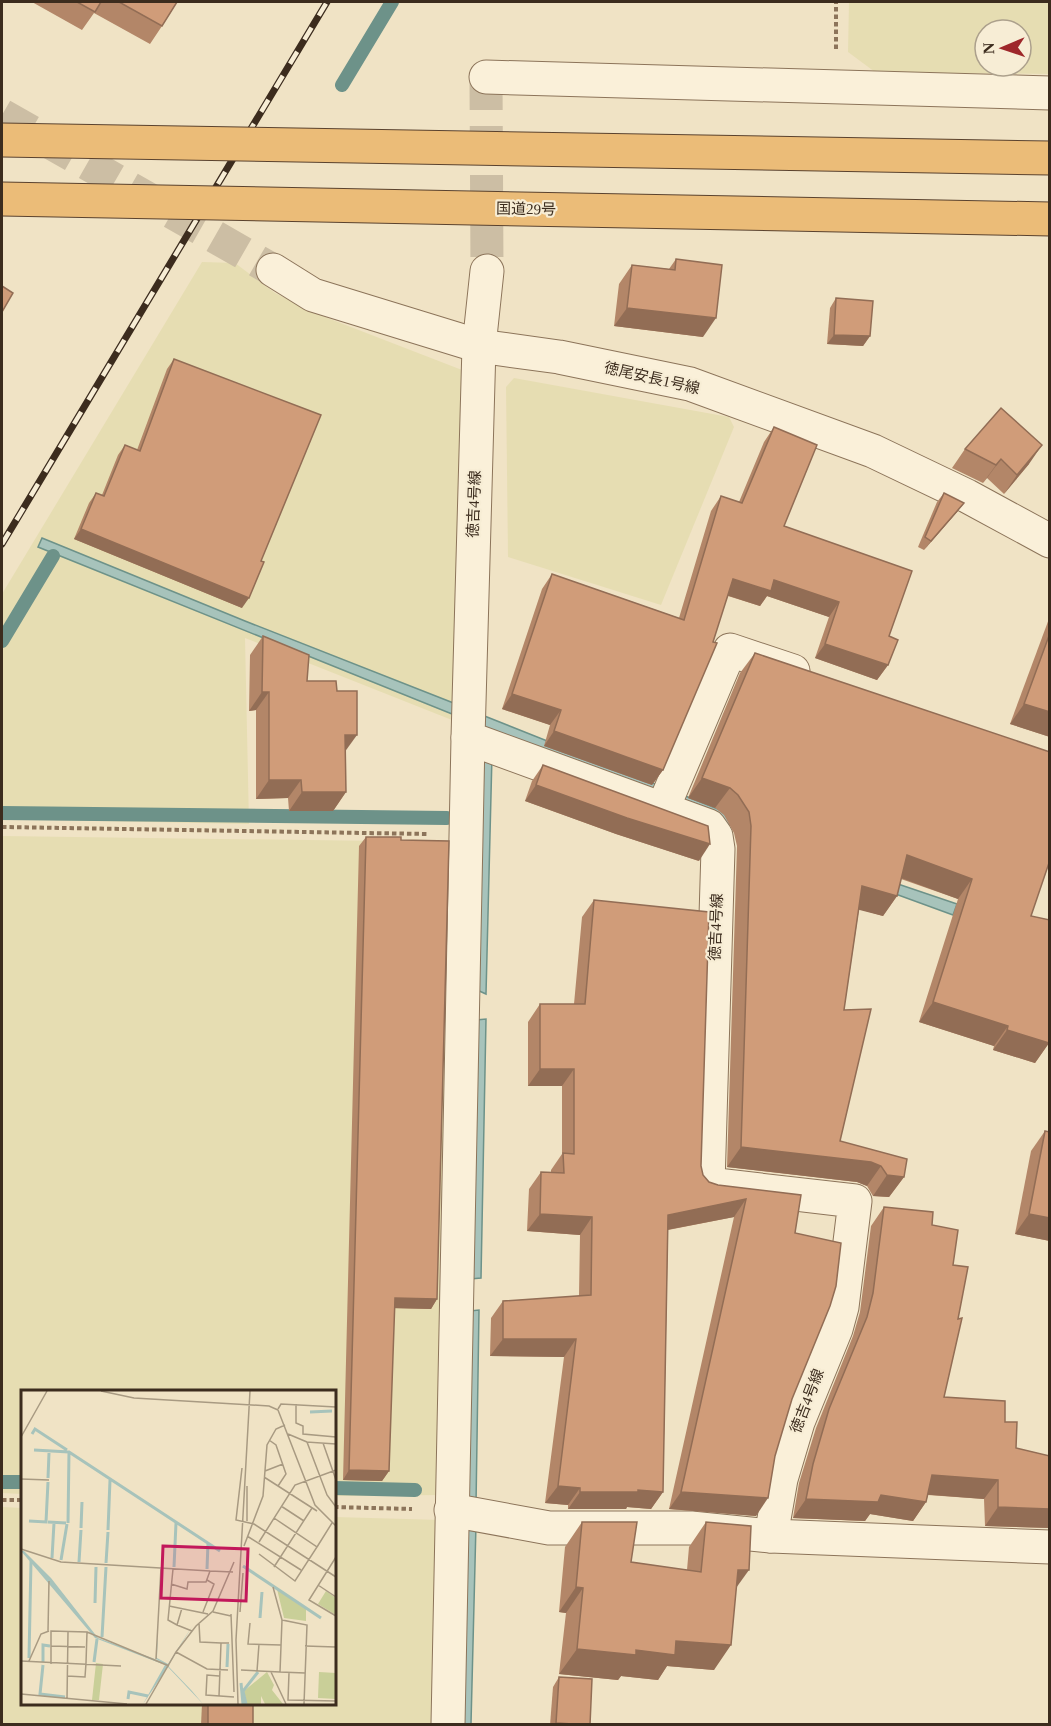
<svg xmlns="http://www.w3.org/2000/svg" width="1051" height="1726" viewBox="0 0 1051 1726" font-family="'Times New Roman','Noto Sans JP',serif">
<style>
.farmland{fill:#e6ddb2;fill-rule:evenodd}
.water{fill:#a7c3bb;stroke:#6d9289;stroke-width:1.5}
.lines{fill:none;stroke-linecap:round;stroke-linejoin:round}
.stream{stroke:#6d9289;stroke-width:14}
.minor-tunnel{stroke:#ccbea4;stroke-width:33;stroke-dasharray:33 16;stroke-linecap:butt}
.minor-casing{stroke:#8c745a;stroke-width:35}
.path{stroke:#8c745a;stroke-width:4;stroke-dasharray:4.5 3;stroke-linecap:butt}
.minor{stroke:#faf0d9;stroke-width:33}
.rail-casing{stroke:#3c2c1e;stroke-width:7}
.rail{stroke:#f7edd5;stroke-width:4.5;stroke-dasharray:14;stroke-linecap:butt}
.trunk-bridge-casing{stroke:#5a422e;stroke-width:35;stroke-linecap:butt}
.trunk-bridge{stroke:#ebbc78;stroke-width:33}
.wall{fill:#b38668}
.shaded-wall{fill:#926d55}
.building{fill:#d09c79;stroke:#926d55;stroke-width:1.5}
.labels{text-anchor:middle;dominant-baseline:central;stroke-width:4.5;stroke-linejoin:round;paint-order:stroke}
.street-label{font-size:15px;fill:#3c2c1e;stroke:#f7edd5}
.inset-river{fill:none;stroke:#a7c3bb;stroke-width:3}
.inset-road{fill:none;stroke:#a89a82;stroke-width:1.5}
.view{fill:#c2185b;fill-opacity:0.15;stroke:#c2185b;stroke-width:3}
.inset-edge{fill:none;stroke:#3c2c1e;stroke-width:3}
</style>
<rect width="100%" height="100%" fill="#f0e3c5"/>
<g class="farmland">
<path d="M849,2H1049V74L875,72L848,52ZM985,30H1021V66H985Z"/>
<path d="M202,262L235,263L275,293L325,317L462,370L457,722L245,638L249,824L2,819V594Z"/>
<path d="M514,378L729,417L734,427L661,605L508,557L506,387Z"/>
<path d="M2,836L453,842L441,1495L335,1496L334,1392H22V1494L2,1493Z"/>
<path d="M2,1507L22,1508V1704H334L335,1517L441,1520L437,1724H2Z"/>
</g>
<g class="water">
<path d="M42,538L245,621L456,704L452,714L38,547Z"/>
<path d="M482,715L733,815L773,842L481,726Z"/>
<path d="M482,755H492L486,994L477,990Z"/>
<path d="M892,882L957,904L953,915L890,892Z"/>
<path d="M486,1019L481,1278L470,1279L476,1020Z"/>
<path d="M479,1310L476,1505L466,1504L470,1311Z"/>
<path d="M466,1522L476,1524L471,1724H462Z"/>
</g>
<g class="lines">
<g class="stream">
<path d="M342,85L392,2"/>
<path d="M2,641L53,556"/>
<path d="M2,813L447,818"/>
<path d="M2,1482H22"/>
<path d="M334,1488L415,1490"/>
</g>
<g class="minor-tunnel">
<path d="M486,77L487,271"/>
<path d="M2,115L273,270"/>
</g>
<g class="minor-casing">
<g id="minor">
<path d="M486,77L1050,93"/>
<path d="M273,270L313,295L479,346L559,357L690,384L873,451L967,496L1050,541"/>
<path d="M487,271L479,346L468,738L709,826L716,836L718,849L708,1184L855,1201L842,1307L836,1329L798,1422L781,1479L771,1536"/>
<path d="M663,808L730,650L793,671"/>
<path d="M451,1510L549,1528H691L771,1536L1050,1547"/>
<path d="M448,1724L468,738"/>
</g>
</g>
<g class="path">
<path d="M836,49V2"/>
<path d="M2,827L427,834"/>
<path d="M2,1500H22"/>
<path d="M334,1507L412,1509"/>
</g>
<use href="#minor" class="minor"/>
<g class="rail-casing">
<path id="rail" d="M2,544L327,2"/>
</g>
<use href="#rail" class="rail"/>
<g class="trunk-bridge-casing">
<g id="trunk-bridge">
<path d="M2,140L1050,158"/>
<path d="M2,199L1050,219"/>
</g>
</g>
<use href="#trunk-bridge" class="trunk-bridge"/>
</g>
<g class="wall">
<path d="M32,2H177L162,26L150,44L94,13L82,30Z"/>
<path d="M676,259L703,337L614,326L619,284L632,265L669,269Z"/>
<path d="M836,298L870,336L863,346L827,344L830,308Z"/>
<path d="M174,359L242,608L74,539L89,503L96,493L102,495L118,455L125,445L137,450L167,369Z"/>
<path d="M774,427L784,526L889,636L888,665L877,680L815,658L829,617L767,596L760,606L728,596L663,770L652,785L544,746L550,725L502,709L542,589L552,574L679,618L711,511L721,496L739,502L764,442Z"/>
<path d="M965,449L1029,464L1004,494L987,478L983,483L952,468Z"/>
<path d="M944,493L964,503L957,512L924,550L918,547L937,502Z"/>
<path d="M1050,616V737L1010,724Z"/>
<path d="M263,636L307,681L337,691L345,752L346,792L333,811H289L288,798L256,799V710L249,711L250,655Z"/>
<path d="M755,653L1031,916L1049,1043L1035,1063L993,1050L994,1046L919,1022L958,899L901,879L897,896L883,916L859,909L844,1010L840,1141L904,1177L889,1197L873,1196L867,1186L857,1182L727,1167L737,846L734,833L724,815L715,808L688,798L740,673Z"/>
<path d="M543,765L699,861L616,834L525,801L532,781Z"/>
<path d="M366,837L437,1299L431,1309L394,1308L389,1471L382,1481L343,1480L359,846Z"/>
<path d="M594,900L701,1166L703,1175L709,1182L718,1185L801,1195L795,1233L792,1399L756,1516L669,1509L734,1217L668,1230L663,1492L651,1509L627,1507L626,1509H568V1505L545,1503L564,1357L490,1356L491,1318L503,1301L579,1296L580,1235L527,1231L529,1189L541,1172H551V1170L562,1154V1086H528V1022L540,1004H574L582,917Z"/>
<path d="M1045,1131L1050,1241L1015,1234L1031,1151Z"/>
<path d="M884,1207L932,1225L953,1265L958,1319L944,1397L1005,1422L1016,1448L1050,1456V1528L985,1526L984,1499L928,1495L926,1502L913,1521L870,1514L865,1521L793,1518L799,1483L816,1428L853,1336L860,1312L871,1226Z"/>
<path d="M582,1522L631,1562L687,1570L689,1547L706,1522L736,1588L714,1670L667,1666L658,1680L621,1676L618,1680L559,1674L566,1613L559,1612L565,1547Z"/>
<path d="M559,1677L590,1725H550L553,1687Z"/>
<path d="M202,1704H253V1725H201Z"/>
</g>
<g class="shaded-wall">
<path d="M627,308L716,318L703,337L614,326Z"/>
<path d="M834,335L870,336L863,346L827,344Z"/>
<path d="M1042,445L1029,464L1004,494L1017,475Z"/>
<path d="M1001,459L987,478L983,483L996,465Z"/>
<path d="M964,503L957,512L924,550L931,541Z"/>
<path d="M81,529L249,598L242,608L74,539Z"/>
<path d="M733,579L774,580L839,602L829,617L767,596L760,606L723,594Z"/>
<path d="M825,644L888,665L877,680L815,658Z"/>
<path d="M262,692H269L256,710L249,711Z"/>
<path d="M512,694L561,710L550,725L502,709Z"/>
<path d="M1024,704L1050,712V737L1010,724Z"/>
<path d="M554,731L663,770L652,785L544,746Z"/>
<path d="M345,735H357L344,753Z"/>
<path d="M702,778L730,788L715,808L688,798Z"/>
<path d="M269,780H301L288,798L256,799Z"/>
<path d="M536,785L710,844L699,861L616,834L525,801Z"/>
<path d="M302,792H346L333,811H289Z"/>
<path d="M907,855L972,879L958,899L893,875Z"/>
<path d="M862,886L897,896L883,916L848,907Z"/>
<path d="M933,1002L1008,1026L994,1046L919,1022Z"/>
<path d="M1007,1030L1049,1043L1035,1063L993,1050Z"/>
<path d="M540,1069H574L562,1086H528Z"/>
<path d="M741,1147L871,1162L881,1166L867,1186L857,1182L727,1167Z"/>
<path d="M887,1175L904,1177L889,1197L873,1196Z"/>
<path d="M746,1199L734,1217L656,1232L668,1215Z"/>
<path d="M540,1214L592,1217L580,1235L527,1231Z"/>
<path d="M1029,1214L1050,1218V1241L1015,1234Z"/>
<path d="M395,1298L437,1299L431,1309L388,1308Z"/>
<path d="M503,1339H576L564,1357L490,1356Z"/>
<path d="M349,1470L389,1471L382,1481L343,1480Z"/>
<path d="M932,1475L998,1480L984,1499L919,1494Z"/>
<path d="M558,1486L580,1488L568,1505L545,1503Z"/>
<path d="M638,1490L663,1492L651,1509L627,1507L626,1509H568L580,1492Z"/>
<path d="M681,1492L768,1498L756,1516L669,1509Z"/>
<path d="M881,1495L926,1502L913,1521L870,1514L865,1521L793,1518L806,1499Z"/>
<path d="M998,1507L1050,1509V1528L985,1526Z"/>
<path d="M738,1570H749L731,1595Z"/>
<path d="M576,1587L583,1588L566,1613L559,1612Z"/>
<path d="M676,1641L731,1645L714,1670L667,1666L658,1680L621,1676L618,1680L559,1674L577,1649L636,1650Z"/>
</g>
<g class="building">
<path d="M77,2H101L95,12Z"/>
<path d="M119,2H177L162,26Z"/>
<path d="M676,259L722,265L716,318L627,308L632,265L675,270Z"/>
<path d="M2,286L13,293L2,312Z"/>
<path d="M836,298L873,301L870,336L834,335Z"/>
<path d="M174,359L321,415L261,561L264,562L249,598L81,529L96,493L104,496L125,445L140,451Z"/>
<path d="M1001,408L1042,445L1017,475L1001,459L996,465L965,449Z"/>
<path d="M774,427L817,445L784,526L912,571L889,636L898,640L888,665L825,644L839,602L774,580L771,591L733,579L713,642L717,643L663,770L554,731L561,710L512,694L552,574L684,620L721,496L742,503Z"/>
<path d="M944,493L964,503L931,541L925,537Z"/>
<path d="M1050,633V712L1024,704Z"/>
<path d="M263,636L309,655L307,681H336L337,691H357V735H345L346,792H302L301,780H269V692H262Z"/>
<path d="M755,653L1050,752V860L1031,916L1050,920L1049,1043L1007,1030L1008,1026L933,1002L972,879L907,855L897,896L862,886L844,1010L871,1009L840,1141L907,1159L904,1177L887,1175L881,1166L871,1162L741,1147L751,826L749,812L738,795L730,788L702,778Z"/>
<path d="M543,765L708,826L710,844L627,818L536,785Z"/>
<path d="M366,837H401V840L449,841L437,1299L395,1298L389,1471L349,1470Z"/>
<path d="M594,900L709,912L701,1166L703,1175L709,1182L718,1185L801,1195L795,1233L841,1243L836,1286L830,1306L792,1399L775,1456L768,1498L681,1492L746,1199L668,1215L663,1492L638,1490V1492H580V1488L558,1486L576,1339H503V1301L591,1295L592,1217L540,1214L541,1172L564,1173L563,1153L574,1154V1069H540V1004H585Z"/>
<path d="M1045,1131L1050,1132V1218L1029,1214Z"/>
<path d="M884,1207L933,1212L932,1225L958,1230L953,1265L968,1267L958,1319L962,1318L944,1397L1005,1401V1422H1017L1016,1448L1050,1456V1509L998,1507V1480L932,1475L926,1502L881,1495L878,1502L806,1499L813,1464L829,1409L867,1317L873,1293Z"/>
<path d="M582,1522H637L631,1562L701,1572L706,1522L751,1526L749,1570H738L731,1645L676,1641L675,1655L636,1650V1655L577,1649L583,1588L576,1587Z"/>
<path d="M559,1677L592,1679L590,1725L556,1723Z"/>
<rect x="208" y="1704" width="45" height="21"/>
</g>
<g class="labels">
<g class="street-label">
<text transform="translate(526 209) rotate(1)">国道29号</text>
<text transform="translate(652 378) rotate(13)">徳尾安長1号線</text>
<text transform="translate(474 504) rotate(-88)">徳吉4号線</text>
<text transform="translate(716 927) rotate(-88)">徳吉4号線</text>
<text transform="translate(807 1401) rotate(-69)">徳吉4号線</text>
</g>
</g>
<g transform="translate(21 1390)">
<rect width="315" height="315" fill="#f0e3c5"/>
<path d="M256,199L285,219V231L263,228ZM305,201L315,208V225L297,214ZM75,273L82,274L78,310H71ZM246,282L253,295L251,300L262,314H244L240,306V314H226L223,301ZM298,282L315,283V309L297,308Z" fill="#c9cf98"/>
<path d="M0,161H3L30,188L77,248L142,272L135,269L137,238L136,268L147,274L172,235L147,276L171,301L182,314L147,277L122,314L144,275L74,248Z" fill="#a7c3bb"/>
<path class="inset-river" d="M289,22L311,21M11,44L14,39L46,60M13,60L48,62L199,161M27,88L28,63M8,131L25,132L27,92M27,132L45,133M47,133L48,62M60,138L61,112M87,140L89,90M31,168L33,133M40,170L46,134M58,172L60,140M85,173L87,142M222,176L300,228M153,177L155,133M186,179L187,153M74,213L75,177M239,228L241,202M81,247L85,177M8,268L10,171M22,272V255L29,256M73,272L76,249M22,275L19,304L44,307M206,277L207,254M220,293L222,314M107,309L108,302L127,306M225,314L222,301L237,282"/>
<path class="inset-road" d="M80,1L113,8L248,16L257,20M275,14V33L282,36V44L315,47M257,19L260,14L315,17M257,20L294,115L315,136M267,44L286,52M0,47L26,1M248,50L255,55L265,84L257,96M302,53L315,90M315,54L286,52L306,105L315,117M221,78L215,130L233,134L315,187M244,81L262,74M243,87L296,121M0,89L28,90M260,116L283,131M226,131V96M226,146L280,180M238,152L274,95L315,80M223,156L242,106L246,55L255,39L264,35M296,157L311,133M0,159L40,172L189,181M238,164L274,191L296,157L253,128M315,167L288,210L315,226M253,177L291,118M152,179L147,230L156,235M150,194L166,199L167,192H185L189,181L212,182M297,195L315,207M252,197L261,230M148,216L187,224M161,218L156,235L171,241M182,222L193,194L186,190M192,222L210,226M219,222L222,183M210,224L213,302M178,233L179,252L200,253M229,233L227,254L260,255M27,241L28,191M66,242L148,276M30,256L64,257M284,256L315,257M155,262L186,279L207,280M135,269L140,178M0,271L100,276M8,271L20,244L28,241M30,274V241L66,242L65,273M220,280L259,282M236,281L238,254M250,282L265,314M268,283L267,310L315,311M46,286L64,287L65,273M198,286L186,285L185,305L213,307M0,304L106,314M198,306L200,253H208M46,309L47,242M125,314L155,262L175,236L192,221L213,172M217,314L215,250L229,1M283,314L286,235L261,230L259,282L284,283"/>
<path class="view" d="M142,156L227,159L225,211L140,208Z"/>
<rect width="315" height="315" class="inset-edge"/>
</g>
<rect width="1051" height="1726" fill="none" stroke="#3c2c1e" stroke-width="6"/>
<g transform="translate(1003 48) rotate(268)"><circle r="28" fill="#f7edd5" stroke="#aca08c" stroke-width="1.5"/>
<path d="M0-4.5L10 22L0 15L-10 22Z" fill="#9e272a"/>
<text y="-9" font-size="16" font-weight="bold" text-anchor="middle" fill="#3c2c1e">N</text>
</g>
</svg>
